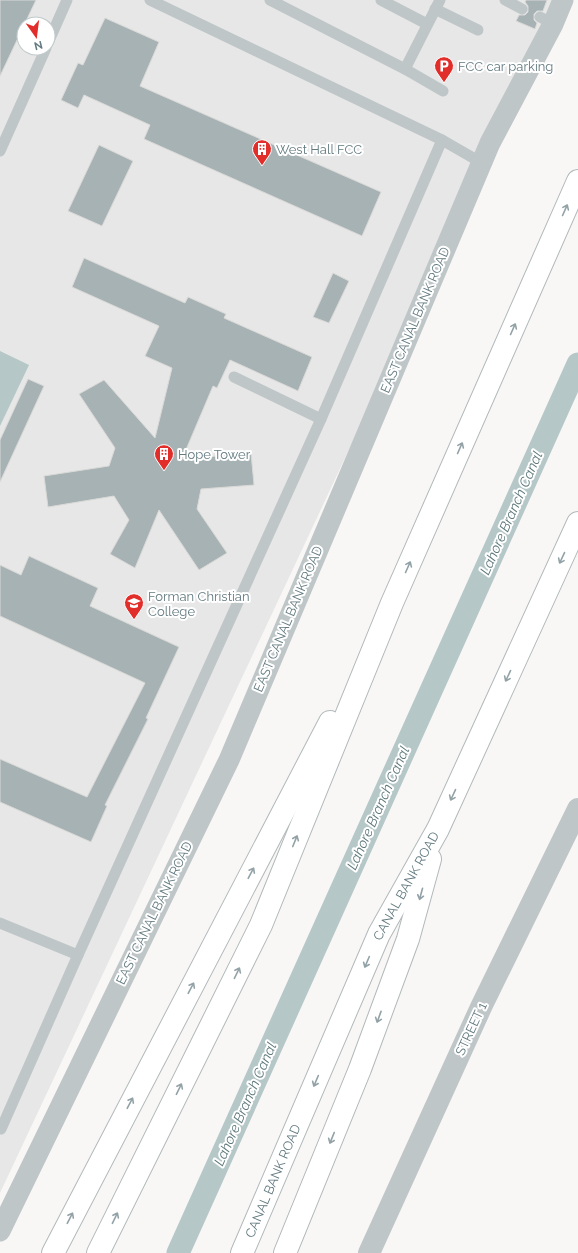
<svg xmlns="http://www.w3.org/2000/svg" width="578" height="1253" viewBox="0 0 578 1253" font-family="Raleway,sans-serif">
<style>
.built{fill:#e6e7e6;fill-rule:evenodd}
.water{fill:#b6c7c8}
.lines{fill:none;stroke-linecap:round;stroke-linejoin:round}
.canal{stroke:#b6c7c8;stroke-width:23}
.building{fill:#a6b2b4;stroke:#dad9d7}
.trunk-casing{stroke:#b2b9bb;stroke-width:24}
.service{stroke:#bfc6c8;stroke-width:11}
.minor{stroke:#bfc6c8;stroke-width:21}
.tertiary{stroke:#bfc6c8;stroke-width:22}
.trunk{stroke:#fff;stroke-width:22}
.oneway{stroke:#92a2a6}
.labels{text-anchor:middle;dominant-baseline:central;stroke-width:4;stroke-linejoin:round;paint-order:stroke}
.poi-label{font-size:13px;fill:#637a80;stroke:#fff;text-anchor:start}
.street-label{font-size:13px;fill:#637a80;stroke:#fff}
.water-label{font-size:14px;font-style:italic;fill:#5e787b;stroke:#fff}
</style>
<rect width="100%" height="100%" fill="#f8f7f5"/>
<path class="built" d="M0,0H560L0,1193ZM24,24H48V48H24Z"/>
<path class="water" d="M0,351L29,365L0,426Z"/>
<g class="lines">
<path class="canal" d="M178,1253L578,364"/>
</g>
<g class="building">
<path d="M0,0H36L0,76Z"/>
<path d="M526,0H547L543,11H537L534,14V20L537,23L535,29L516,21L519,15H525L528,12V6L525,2Z"/>
<path d="M105,18L159,42L140,86L381,192L362,236L144,139L150,125L84,95L78,108L61,100L78,63L83,65Z"/>
<path d="M99,145L133,161L102,226L68,211Z"/>
<path d="M84,258L185,303L188,297L226,314L224,318L312,357L298,391L230,360L217,388L213,386L182,459L251,453L254,485L201,489L197,509L227,553L199,570L159,510L135,568L110,554L129,520L114,496L48,507L44,476L109,466L115,448L79,394L104,380L155,438L172,368L145,356L159,326L72,287Z"/>
<path d="M333,273L349,281L329,323L313,317Z"/>
<path d="M28,379L44,386L0,482V440Z"/>
<path d="M29,556L98,588L90,606L179,647L146,718L148,719L105,805L107,806L91,842L0,802V759L87,797L145,683L0,616V565L21,575Z"/>
</g>
<g class="lines">
<g class="trunk-casing">
<g id="trunk">
<path d="M53,1253L330,722"/>
<path d="M98,1253L261,925L392,603L578,181"/>
<path d="M242,1253L379,934L438,829L578,523"/>
<path d="M285,1253L360,1069L408,939L430,859"/>
</g>
</g>
<g class="service">
<path d="M150,0L442,140L482,163"/>
<path d="M270,0L405,69L443,91"/>
<path d="M381,0L427,24"/>
<path d="M505,0L522,9"/>
<path d="M435,9L478,30"/>
<path d="M540,17L553,24"/>
<path d="M48,43L67,0"/>
<path d="M405,69L440,0"/>
<path d="M0,151L46,48"/>
<path d="M234,377L321,419"/>
<path d="M0,923L78,955L321,419L442,140"/>
<path d="M1,1129L78,955"/>
</g>
<path class="minor" d="M0,1231L229,760L490,143L553,24L563,0"/>
<path class="tertiary" d="M369,1253L482,1005L578,809"/>
<use href="#trunk" class="trunk"/>
</g>
<defs><path id="oneway-shaft" d="M-6 0H5M1.5-3L5.5 0L1.5 3" fill="none" stroke-width="1.6" stroke-linecap="round" stroke-linejoin="round"/></defs>
<g class="oneway">
<use href="#oneway-shaft" transform="translate(565 210) rotate(-66)"/>
<use href="#oneway-shaft" transform="translate(513 329) rotate(-66)"/>
<use href="#oneway-shaft" transform="translate(460 448) rotate(-66)"/>
<use href="#oneway-shaft" transform="translate(562 558) rotate(115)"/>
<use href="#oneway-shaft" transform="translate(408 567) rotate(-66)"/>
<use href="#oneway-shaft" transform="translate(508 676) rotate(115)"/>
<use href="#oneway-shaft" transform="translate(453 795) rotate(115)"/>
<use href="#oneway-shaft" transform="translate(295 841) rotate(-68)"/>
<use href="#oneway-shaft" transform="translate(251 873) rotate(-62)"/>
<use href="#oneway-shaft" transform="translate(421 894) rotate(105)"/>
<use href="#oneway-shaft" transform="translate(367 962) rotate(113)"/>
<use href="#oneway-shaft" transform="translate(237 973) rotate(-64)"/>
<use href="#oneway-shaft" transform="translate(191 988) rotate(-62)"/>
<use href="#oneway-shaft" transform="translate(379 1017) rotate(110)"/>
<use href="#oneway-shaft" transform="translate(316 1081) rotate(113)"/>
<use href="#oneway-shaft" transform="translate(179 1089) rotate(-64)"/>
<use href="#oneway-shaft" transform="translate(130 1103) rotate(-62)"/>
<use href="#oneway-shaft" transform="translate(332 1138) rotate(112)"/>
<use href="#oneway-shaft" transform="translate(70 1218) rotate(-63)"/>
<use href="#oneway-shaft" transform="translate(115 1218) rotate(-64)"/>
</g>
<defs>
<g id="parking-pin" transform="scale(1)"><path d="M0 17L-7.5 6A9.5 9.5 0 1 1 7.5 6Z" fill="#e22e2b" stroke="#fff"/><path d="M-3.5-5.5H1a3.5 3.5 0 0 1 0 7H-1V5.5H-3.5ZM-1-3.4V-.6H.8a1.4 1.4 0 0 0 0-2.8Z" fill="#fff"/></g>
<g id="building-pin" transform="scale(1)"><path d="M0 17L-7.5 6A9.5 9.5 0 1 1 7.5 6Z" fill="#e22e2b" stroke="#fff"/><path d="M-4-6H4V6H1V3H-1V6H-4ZM-2.5-4.3h1.7v1.8h-1.7ZM.8-4.3h1.7v1.8H.8ZM-2.5-1h1.7V.8h-1.7ZM.8-1h1.7V.8H.8Z" fill="#fff"/></g>
<g id="university-pin" transform="scale(1)"><path d="M0 17L-7.5 6A9.5 9.5 0 1 1 7.5 6Z" fill="#e22e2b" stroke="#fff"/><path d="M0-5L7-2L0 1L-7-2ZM-4 1L0 2.5L4 1V4Q0 6-4 4Z" fill="#fff"/></g>
</defs>
<g fill-rule="evenodd">
<use href="#parking-pin" x="444" y="66"/>
<use href="#building-pin" x="262" y="149"/>
<use href="#building-pin" x="164" y="454"/>
<use href="#university-pin" x="134" y="603"/>
</g>
<g class="labels">
<g class="poi-label">
<text x="458" y="66">FCC car parking</text>
<text x="276" y="149">West Hall FCC</text>
<text x="178" y="454">Hope Tower</text>
<text x="148" y="596">Forman Christian<tspan x="148" dy="15">College</tspan></text>
</g>
<g class="street-label">
<text transform="translate(415 320) rotate(-67)">EAST CANAL BANK ROAD</text>
<text transform="translate(288 619) rotate(-67)">EAST CANAL BANK ROAD</text>
<text transform="translate(406 886) rotate(-61)">CANAL BANK ROAD</text>
<text transform="translate(154 913) rotate(-64)">EAST CANAL BANK ROAD</text>
<text transform="translate(471 1029) rotate(-65)">STREET 1</text>
<text transform="translate(273 1181) rotate(-67)">CANAL BANK ROAD</text>
</g>
<g class="water-label">
<text transform="translate(511 513) rotate(-66)">Lahore Branch Canal</text>
<text transform="translate(378 808) rotate(-66)">Lahore Branch Canal</text>
<text transform="translate(245 1104) rotate(-66)">Lahore Branch Canal</text>
</g>
</g>
<g transform="translate(36 36) rotate(166)"><circle r="19" fill="#ffffff" stroke="#c1cacc"/>
<path d="M0-3L7 15L0 10L-7 15Z" fill="#e22e2b"/>
<text y="-6" font-size="11" font-weight="bold" text-anchor="middle" fill="#637a80">N</text>
</g>
</svg>
